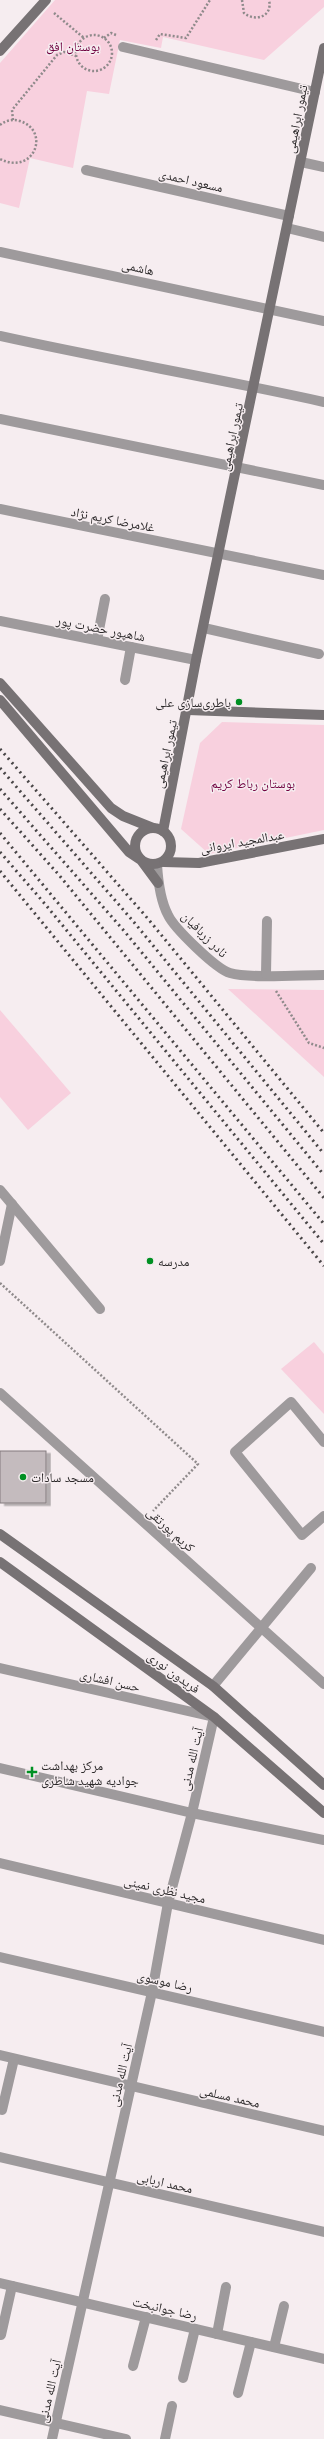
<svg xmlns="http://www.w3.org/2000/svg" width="324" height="2439" viewBox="0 0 324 2439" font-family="Lato,'Noto Naskh Arabic',sans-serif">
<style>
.green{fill:#f8d0de}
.building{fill:#c4bbbe;stroke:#837b7e;filter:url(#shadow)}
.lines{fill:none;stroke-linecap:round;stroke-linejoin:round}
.path{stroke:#8f8a8b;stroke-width:2.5;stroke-dasharray:2 2;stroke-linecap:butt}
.street{stroke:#9e9a9c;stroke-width:10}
.secondary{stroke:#777274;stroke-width:10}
.rail{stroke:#484546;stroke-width:3;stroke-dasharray:2 4;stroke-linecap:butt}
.poi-dot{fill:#009023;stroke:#f6edf0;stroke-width:1.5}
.labels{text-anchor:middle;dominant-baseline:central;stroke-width:3;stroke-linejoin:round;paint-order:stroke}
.park-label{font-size:13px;fill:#700240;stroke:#f6edf0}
.street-label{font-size:13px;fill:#2c292a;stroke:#f6edf0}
.poi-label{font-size:13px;fill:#2c292a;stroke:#f6edf0;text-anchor:start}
</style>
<defs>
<filter id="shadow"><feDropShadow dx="4.5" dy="2.5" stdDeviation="0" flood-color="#0004"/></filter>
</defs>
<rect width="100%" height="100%" fill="#f6edf0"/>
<g class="green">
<path d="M55,0H324V7L264,60L163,37L161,48L120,40L109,94L87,91L73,168L30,158L19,208L0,203V63Z"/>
<path d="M222,722L324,725V830L209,854L181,829L200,743Z"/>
<path d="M228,989L324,990V1077Z"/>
<path d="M0,1010L71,1093L28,1130L0,1097Z"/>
<path d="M314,1342L324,1354V1414L281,1369Z"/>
</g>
<rect class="building" x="0" y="1451" width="46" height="52"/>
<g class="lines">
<g class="path">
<path d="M242,0L244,13C255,22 273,17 269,0"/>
<path d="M54,13L84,38"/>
<circle cx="94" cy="53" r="18"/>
<path d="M104,38L111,33L116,35"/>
<path d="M156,40L160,34L186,38L210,0"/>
<path d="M13,120L12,110L57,55L64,52L76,56"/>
<path d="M0,125C6,120 13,119 20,121C51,131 34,176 0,159"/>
<path d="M276,991L309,1043L324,1048"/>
<path d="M0,1283L198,1464L153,1511"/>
</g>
<g class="street">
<path d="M123,47L315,92"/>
<path d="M301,162L324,167"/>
<path d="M86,170L289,216"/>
<path d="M287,228L324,237"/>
<path d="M0,252L324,321"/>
<path d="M0,336C108,360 216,378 324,402"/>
<path d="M0,419L324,485"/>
<path d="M0,509L324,575"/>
<path d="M0,621L196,660"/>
<path d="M204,628L319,654"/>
<path d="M97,640L105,599"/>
<path d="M125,680L131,647"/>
<path d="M157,864C158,881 160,900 168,915C174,928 216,969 230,973C251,979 300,975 324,975"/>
<path d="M266,974L267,921"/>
<path d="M0,1190L100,1309"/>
<path d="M0,1261L12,1204"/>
<path d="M0,1393L324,1684"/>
<path d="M324,1442L291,1402L235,1452L302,1535L324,1516"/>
<path d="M0,1668L214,1717L192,1813L168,1903L152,1992L52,2439"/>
<path d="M213,1686L311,1568"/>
<path d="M0,1768L192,1813L324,1840"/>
<path d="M0,1863L324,1940"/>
<path d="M0,1957L324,2032"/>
<path d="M0,2055L324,2131"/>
<path d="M2,2110L14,2059"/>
<path d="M0,2157L324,2232"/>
<path d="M0,2283L324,2359"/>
<path d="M217,2334L226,2287"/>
<path d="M1,2335L12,2286"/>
<path d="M274,2347L284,2306"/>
<path d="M133,2366L146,2317"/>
<path d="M183,2378L195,2329"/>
<path d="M238,2393L251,2342"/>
<path d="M0,2410L126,2439"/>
<path d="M165,2439L172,2406"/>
</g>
<g class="secondary">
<path d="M0,51L46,0"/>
<path d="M0,683L111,808L123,816L153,828"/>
<path d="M0,700L129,852L141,860L158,883"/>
<path d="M188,710L324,715"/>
<circle cx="153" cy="846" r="18"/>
<path d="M163,831L196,660L324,48"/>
<path d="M164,862L199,863L324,839"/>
<path d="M0,1534L213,1686L324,1785"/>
<path d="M0,1562L214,1717L324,1813"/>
</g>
<g class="rail">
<path d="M0,749L149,920L324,1133"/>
<path d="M0,768L133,921L324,1154"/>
<path d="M0,789L125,932L324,1175"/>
<path d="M0,809L59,875L324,1198"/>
<path d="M0,833L324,1224"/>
<path d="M0,852L45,904L324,1244"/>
<path d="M0,871L324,1266"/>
</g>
</g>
<g class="poi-dot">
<circle cx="239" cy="702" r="4"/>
<circle cx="150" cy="1261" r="4"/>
<circle cx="23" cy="1477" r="4"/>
<path d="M30 1766h4v4h4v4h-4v4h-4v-4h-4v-4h4z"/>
</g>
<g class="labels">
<g class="park-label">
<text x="73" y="46">بوستان افق</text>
<text x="253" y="783">بوستان رباط کریم</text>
</g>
<g class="street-label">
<text transform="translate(296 119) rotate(-79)">تیمور ابراهیمی</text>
<text transform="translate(191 180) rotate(13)">مسعود احمدی</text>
<text transform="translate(138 267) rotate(12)">هاشمی</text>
<text transform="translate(231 437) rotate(-78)">تیمور ابراهیمی</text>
<text transform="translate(113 519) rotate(11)">غلامرضا کریم نژاد</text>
<text transform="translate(101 628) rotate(11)">شاهپور حضرت پور</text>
<text transform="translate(165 754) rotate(-78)">تیمور ابراهیمی</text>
<text transform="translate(242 841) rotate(-10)">عبدالمجید ایروانی</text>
<text transform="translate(205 934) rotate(45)">نادر زربافیان</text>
<text transform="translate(171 1529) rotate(42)">کریم پورتقی</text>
<text transform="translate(174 1672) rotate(36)">فریدون نوری</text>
<text transform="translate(110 1680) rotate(13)">حسن افشاری</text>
<text transform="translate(191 1759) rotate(-77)">آیت‌ الله مدنی</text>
<text transform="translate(165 1889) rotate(13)">مجید نظری نمینی</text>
<text transform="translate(165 1981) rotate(13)">رضا موسوی</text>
<text transform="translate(120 2075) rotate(-77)">آیت‌ الله مدنی</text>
<text transform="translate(230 2096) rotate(13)">محمد مسلمی</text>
<text transform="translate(165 2182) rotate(13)">محمد اربابی</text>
<text transform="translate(165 2308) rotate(13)">رضا جوانبخت</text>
<text transform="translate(49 2391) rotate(-77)">آیت‌ الله مدنی</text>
</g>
<g class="poi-label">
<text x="231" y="702" text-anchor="end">باطری‌سازی علی</text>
<text x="158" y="1261">مدرسه</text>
<text x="31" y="1477">مسجد سادات</text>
<text x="41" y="1765">مرکز بهداشت<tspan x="41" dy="15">جوادیه شهید شاطری</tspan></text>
</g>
</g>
</svg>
